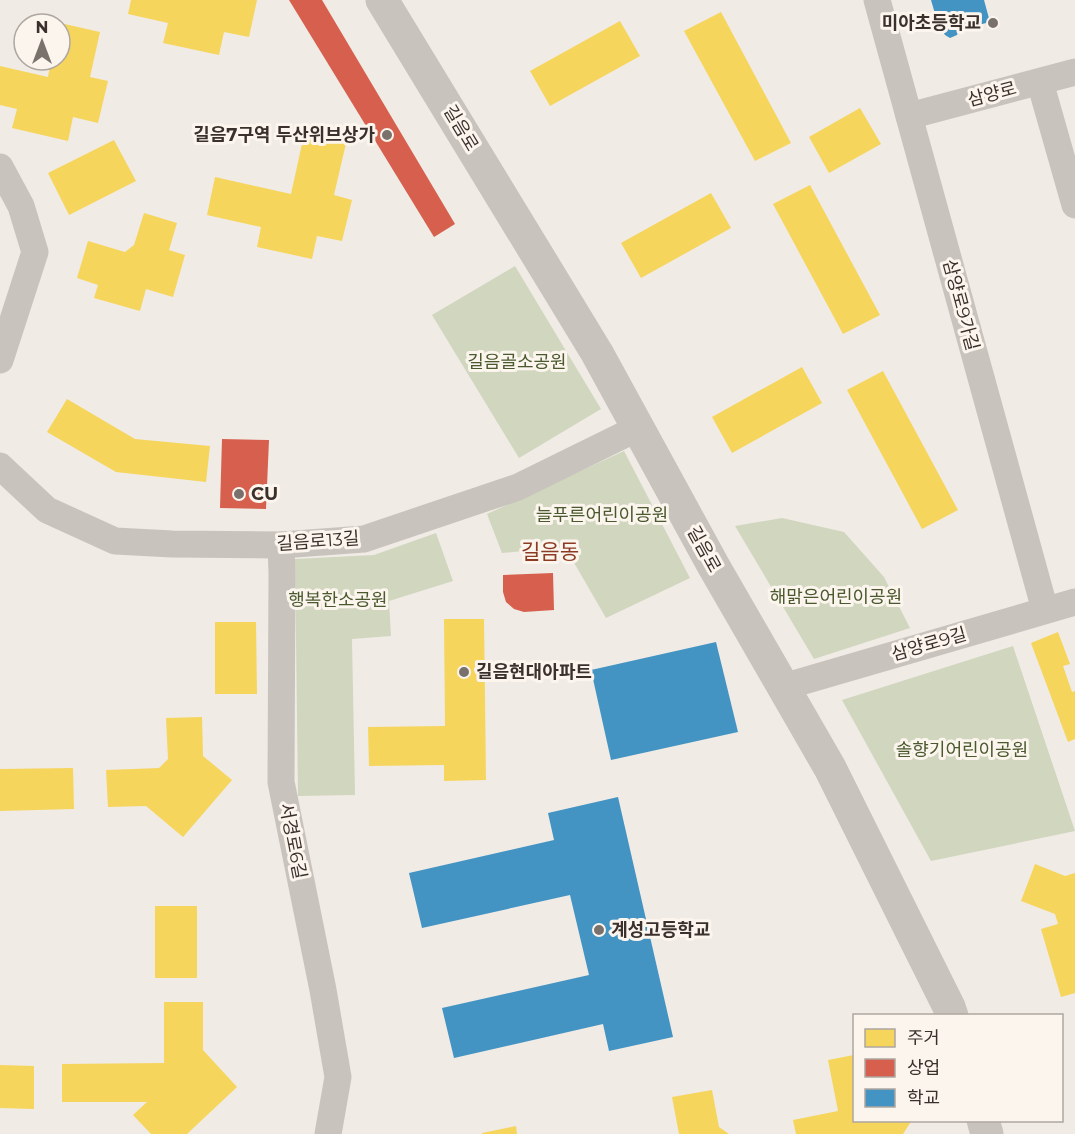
<svg xmlns="http://www.w3.org/2000/svg" width="1075" height="1134" viewBox="0 0 1075 1134" font-family="Montserrat,'Noto Sans KR',sans-serif">
<style>
.green{fill:#d1d6bf}
.homes{fill:#f6d55c}
.shops{fill:#d6604d}
.schools{fill:#4393c3}
.lines{fill:none;stroke-linecap:round;stroke-linejoin:round}
.minor{stroke:#c9c3be;stroke-width:27}
.tertiary{stroke:#c9c3be;stroke-width:33}
.poi-dot{fill:#7a716c;stroke:#fbf5ee;stroke-width:2}
.labels{text-anchor:middle;dominant-baseline:central;stroke-width:6;stroke-linejoin:round;paint-order:stroke}
.poi-label{font-size:18px;font-weight:bold;fill:#3b302b;stroke:#fbf5ee;text-anchor:start}
.street-label{font-size:18px;fill:#3b302b;stroke:#fbf5ee}
.park-label{font-size:18px;fill:#4a5a2e;stroke:#fbf5ee}
.quarter-label{font-size:21px;fill:#8c3b22;stroke:#fbf5ee}
</style>
<rect width="100%" height="100%" fill="#f0ebe5"/>
<g class="green">
<path d="M515,266L601,409L519,458L432,315Z"/>
<path d="M624,451L690,578L606,618L565,547L502,553L487,514Z"/>
<path d="M782,518L844,532L884,577L910,628L814,659L735,526Z"/>
<path d="M436,533L453,581L389,601L391,636L352,639L355,795L298,796L295,559L374,555Z"/>
<path d="M1013,646L1075,831L931,861L842,700Z"/>
</g>
<g class="homes">
<path d="M131,0H257L249,37L224,32L219,55L163,43L168,23L128,14Z"/>
<path d="M721,12L791,143L755,161L684,31Z"/>
<path d="M620,21L640,56L550,106L530,71Z"/>
<path d="M60,23L100,32L90,77L108,81L98,123L73,117L68,141L12,128L17,109L0,105V66L48,77L51,60H60Z"/>
<path d="M860,108L881,144L829,173L809,137Z"/>
<path d="M305,130L347,139L334,195L352,200L342,241L317,236L312,259L257,247L261,227L207,215L215,177L291,194Z"/>
<path d="M114,140L136,181L69,215L48,173Z"/>
<path d="M810,185L880,315L843,334L773,204Z"/>
<path d="M711,193L731,228L641,278L621,243Z"/>
<path d="M144,213L177,223L169,250L185,255L173,297L146,289L140,311L94,298L98,285L77,278L88,241L125,252L134,245Z"/>
<path d="M802,367L822,403L732,453L712,417Z"/>
<path d="M883,371L958,510L922,529L847,390Z"/>
<path d="M67,399L135,439L210,446L206,482L116,472L47,432Z"/>
<path d="M444,619H484L486,780L444,781V765L369,766L368,727L445,726Z"/>
<path d="M215,622H256L257,694H215Z"/>
<path d="M1058,632L1070,664L1063,666L1072,692L1075,691V739L1068,742L1031,643Z"/>
<path d="M202,717L203,756L232,780L183,837L146,806L108,807L106,770L159,768L168,759L166,718Z"/>
<path d="M73,768L74,809L0,811V769Z"/>
<path d="M1035,864L1065,876L1075,873V993L1061,997L1041,929L1058,924L1055,914L1021,901Z"/>
<rect x="155" y="906" width="42" height="72"/>
<path d="M164,1002H203V1050L237,1087L187,1134H151L133,1115L147,1102H62V1064L164,1063Z"/>
<path d="M854,1055V1120H912L903,1134H796L793,1120L838,1111L828,1060Z"/>
<path d="M0,1065L34,1066V1109L0,1108Z"/>
<path d="M712,1090L719,1127L729,1134H679L672,1097Z"/>
<path d="M516,1126L517,1134H482V1133Z"/>
</g>
<g class="shops">
<path d="M289,0H322L455,224L434,237Z"/>
<path d="M222,439L269,440L266,509L220,508Z"/>
<path d="M553,573L554,610L524,612L514,609L506,602L503,592V575Z"/>
</g>
<g class="schools">
<path d="M931,0H984L990,22L959,30L957,35L950,38L945,35L942,30L940,31Z"/>
<path d="M716,642L738,732L611,760L591,670Z"/>
<path d="M618,797L673,1037L609,1051L603,1024L454,1058L442,1008L589,975L570,895L422,928L409,873L554,840L548,813Z"/>
</g>
<g class="lines">
<g class="minor">
<path d="M877,0L1045,610"/>
<path d="M1040,82L1075,205"/>
<path d="M909,116L1075,72"/>
<path d="M0,167L21,206L35,252L0,360"/>
<path d="M0,466L47,510L115,541L172,544L281,545L364,539L518,487L638,428"/>
<path d="M281,545L282,574L281,782L323,990L338,1077L328,1134"/>
<path d="M783,687L1075,602"/>
</g>
<g class="tertiary">
<path d="M382,0L597,353L713,565L830,768L949,1007L952,1016"/>
<path d="M983,1120L987,1134"/>
</g>
</g>
<g class="poi-dot">
<circle cx="993" cy="23" r="6"/>
<circle cx="387" cy="135" r="6"/>
<circle cx="239" cy="494" r="6"/>
<circle cx="464" cy="672" r="6"/>
<circle cx="599" cy="930" r="6"/>
</g>
<g class="labels">
<g class="poi-label">
<text x="981" y="23" text-anchor="end">미아초등학교</text>
<text x="375" y="135" text-anchor="end">길음7구역 두산위브상가</text>
<text x="251" y="494">CU</text>
<text x="476" y="672">길음현대아파트</text>
<text x="611" y="930">계성고등학교</text>
</g>
<g class="street-label">
<text transform="translate(992 94) rotate(-15)">삼양로</text>
<text transform="translate(461 128) rotate(59)">길음로</text>
<text transform="translate(961 305) rotate(75)">삼양로9가길</text>
<text transform="translate(318 541) rotate(-4)">길음로13길</text>
<text transform="translate(704 549) rotate(61)">길음로</text>
<text transform="translate(929 644) rotate(-16)">삼양로9길</text>
<text transform="translate(293 841) rotate(79)">서경로6길</text>
</g>
<g class="park-label">
<text x="517" y="362">길음골소공원</text>
<text x="602" y="515">늘푸른어린이공원</text>
<text x="836" y="597">해맑은어린이공원</text>
<text x="338" y="600">행복한소공원</text>
<text x="962" y="750">솔향기어린이공원</text>
</g>
<g class="quarter-label">
<text x="550" y="551">길음동</text>
</g>
</g>
<rect x="853" y="1014" width="210" height="108" fill="#fbf5ee" stroke="#aea6a0" stroke-width="1.5"/>
<rect x="865" y="1029" width="30" height="18" fill="#f6d55c" stroke="#aea6a0" stroke-width="1.5"/>
<text x="907" y="1044" font-size="18" fill="#3b302b">주거</text>
<rect x="865" y="1059" width="30" height="18" fill="#d6604d" stroke="#aea6a0" stroke-width="1.5"/>
<text x="907" y="1074" font-size="18" fill="#3b302b">상업</text>
<rect x="865" y="1089" width="30" height="18" fill="#4393c3" stroke="#aea6a0" stroke-width="1.5"/>
<text x="907" y="1104" font-size="18" fill="#3b302b">학교</text>
<g transform="translate(42 42)"><circle r="28" fill="#fbf5ee" stroke="#aea6a0" stroke-width="1.5"/>
<path d="M0-4.5L10 22L0 15L-10 22Z" fill="#7a716c"/>
<text y="-9" font-size="16" font-weight="bold" text-anchor="middle" fill="#3b302b">N</text>
</g>
</svg>
